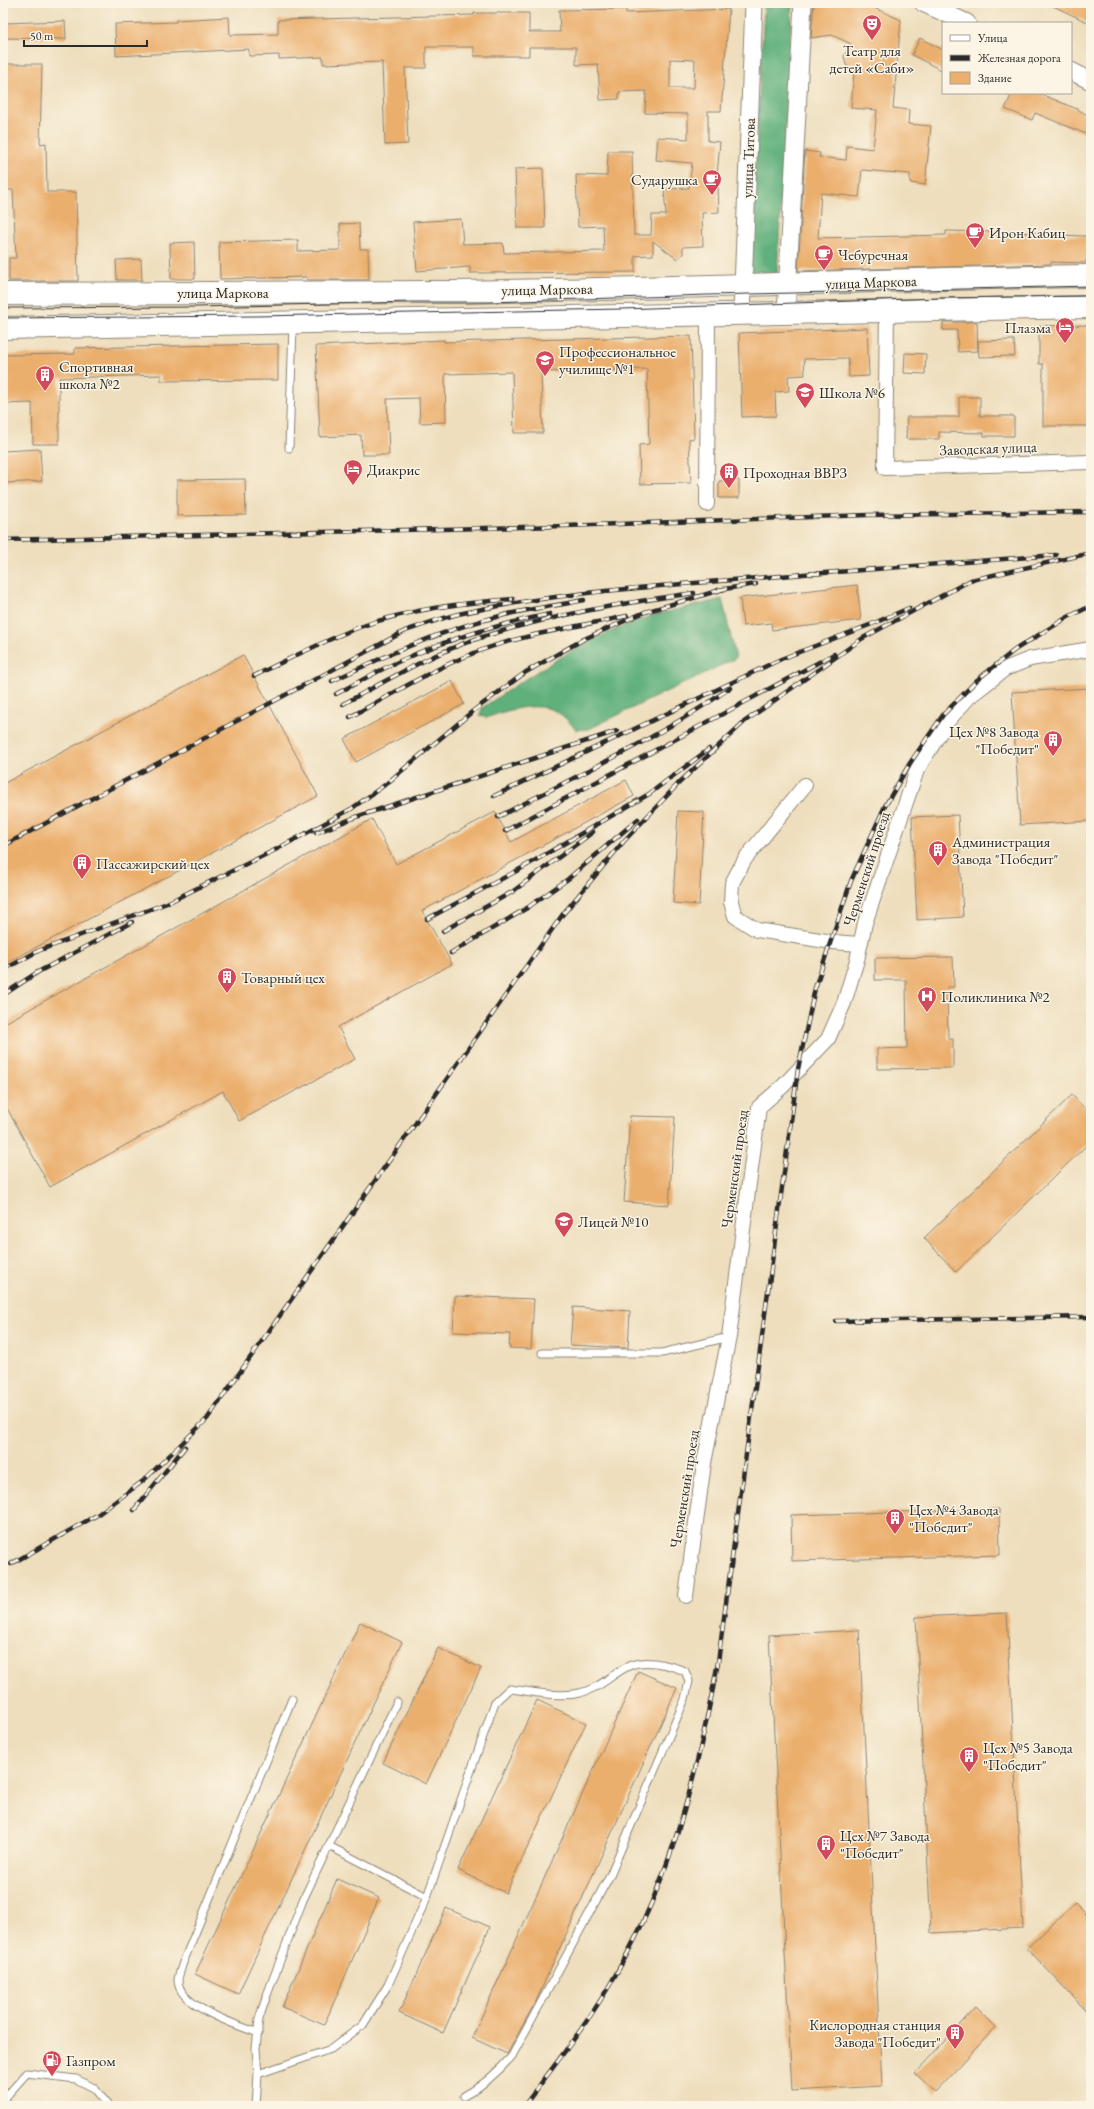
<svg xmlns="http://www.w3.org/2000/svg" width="1094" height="2109" viewBox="0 0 1094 2109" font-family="'EB Garamond',serif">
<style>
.forest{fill:#60b07c;stroke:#466e54}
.building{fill:#ebaf6d;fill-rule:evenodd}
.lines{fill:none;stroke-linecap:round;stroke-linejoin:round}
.service-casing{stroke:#8c8474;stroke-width:9}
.minor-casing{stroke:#8c8474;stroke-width:16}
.tertiary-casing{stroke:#8c8474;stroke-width:19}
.primary-casing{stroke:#8c8474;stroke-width:24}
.service{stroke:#fff;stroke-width:7}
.minor{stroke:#fff;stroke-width:14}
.tertiary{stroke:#fff;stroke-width:17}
.primary{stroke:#fff;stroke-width:22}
.tram{stroke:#2b2b2b;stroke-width:1}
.rail-casing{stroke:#2b2b2b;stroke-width:4.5}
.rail{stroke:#fcf5e5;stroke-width:3;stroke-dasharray:9;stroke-linecap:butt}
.labels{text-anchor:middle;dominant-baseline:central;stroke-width:3;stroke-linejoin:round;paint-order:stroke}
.poi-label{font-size:15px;fill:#2b2b2b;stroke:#fcf5e5;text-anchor:start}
.street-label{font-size:15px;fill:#2b2b2b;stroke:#fcf5e5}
</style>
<rect width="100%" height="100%" fill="#fcf5e5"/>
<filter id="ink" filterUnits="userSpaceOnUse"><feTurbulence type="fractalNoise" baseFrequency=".025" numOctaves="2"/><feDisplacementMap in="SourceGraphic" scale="8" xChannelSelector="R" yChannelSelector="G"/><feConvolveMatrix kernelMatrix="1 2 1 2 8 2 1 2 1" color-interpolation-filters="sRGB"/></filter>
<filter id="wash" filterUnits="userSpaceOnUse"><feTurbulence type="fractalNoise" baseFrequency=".012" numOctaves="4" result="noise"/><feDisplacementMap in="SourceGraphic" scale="16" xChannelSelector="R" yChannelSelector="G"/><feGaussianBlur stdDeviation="0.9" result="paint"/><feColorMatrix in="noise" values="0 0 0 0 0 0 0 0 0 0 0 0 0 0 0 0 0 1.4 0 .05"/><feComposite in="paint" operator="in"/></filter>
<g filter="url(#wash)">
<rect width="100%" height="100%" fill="#eedebd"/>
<g class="forest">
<path d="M764,7H792L777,276H749Z"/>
<path d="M722,599L736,658L589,729L576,730C571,724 565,717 559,713C538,700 507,710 486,718L480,715L482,708C533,673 589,636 648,617C672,610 698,605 722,599Z"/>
</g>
<g id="blocks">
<g class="building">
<path d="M814,3H863L901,20L893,108L909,110L908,124L931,126L925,185L910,183V174L862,170L859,197L821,193L818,238L946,235V231L1052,233L1051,235L1087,236V239H1091V260H1086V263L1051,262V264L798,271L805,151L820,153L819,157L846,160L847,146L873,149L877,110L851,108L854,72L846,65L844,56L851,44L832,35L811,38Z"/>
<path d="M1047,3H1091V24Z"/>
<path d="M626,9V13L729,9L721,111H708V141L720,142L716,187H718L719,212L702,213L703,246L683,247V254L677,259L653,241V255L635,256V272L470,273V267L417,271L413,222L461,219L463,244L503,243L504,253L604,251L603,226L578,227L576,175L607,176L608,151H632L634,235H651L652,215H666L664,189L689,188L692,163L656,160L658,137L688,139V114L645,113L646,91L619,92V99L600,100L598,64L576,65V47H529V56H474V47H426V68H405L408,144L385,145L382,62L323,64V57L279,59V55L249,56V49L116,56L115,24L176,22V20L229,17L230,35L278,34V20L474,15V13H529V32H560L559,10ZM670,59L695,60L694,88H670Z"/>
<path d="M65,21L66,39L3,38V23Z"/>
<path d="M920,38L943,50V71L912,55Z"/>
<path d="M4,64H42L40,144L46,143L47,192H76L78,281H9V258H16L13,190H6L5,138H3Z"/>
<path d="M1012,93H1038L1077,109L1091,117V136L1035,113L1032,120L1005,109Z"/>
<path d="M543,168L545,228H517L515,169Z"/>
<path d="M359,223L360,249H368L369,280H307V277L220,279L219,242L298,240V251L340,250V224Z"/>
<path d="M194,242L195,279H171L170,243Z"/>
<path d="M141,259L142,280H117L116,260Z"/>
<path d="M943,322H977L978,351L958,352L957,330H943Z"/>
<path d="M1091,325V426H1043V364H1039V326Z"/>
<path d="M867,328L869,376L849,377L848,358L804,359L805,375L788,376L789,391L775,392L776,416L742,417L739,333Z"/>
<path d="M691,336L694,438L689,439L691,483L640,484L639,445L649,444L647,369L541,372L543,433H514L512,372L445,374L446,422L420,423L419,398L387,399L389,455H362L361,435L320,437L316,346L444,340V342Z"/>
<path d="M1014,340L1015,356L979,357L978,341Z"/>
<path d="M278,344V380L161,381V375L59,378V444H33L32,403L3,404V355L75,354V348Z"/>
<path d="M905,353L926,354L925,374L904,373Z"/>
<path d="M959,397H980V416H1014V436H984V433L939,432V439H906L907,417H959Z"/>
<path d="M40,449L42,481L6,483L4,451Z"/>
<path d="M245,479L246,515L177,516V480Z"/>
<path d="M739,480V498H719V481Z"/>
<path d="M857,585L861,620L772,630L771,623L743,626L740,598Z"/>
<path d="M243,655L318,796L3,965V784Z"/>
<path d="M452,681L464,704L356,762L344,739Z"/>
<path d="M1091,688V821L1020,825L1012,692Z"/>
<path d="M626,780L634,796L422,911L452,964L338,1027L355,1059L239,1121L223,1091L50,1187L3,1101V1024L372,819L396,864L495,812L511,842Z"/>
<path d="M678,811L704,812L699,905L673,903Z"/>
<path d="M958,815L963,917L917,920L912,817Z"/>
<path d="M953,957L954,987H947L948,1039H953V1068L877,1069V1049L907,1048L906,980H875V958Z"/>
<path d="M1072,1095L1091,1115V1141L956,1272L924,1238Z"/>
<path d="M630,1116L675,1117L669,1205L624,1202Z"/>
<path d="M455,1296L534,1299L531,1349L509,1348L510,1334L453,1332Z"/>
<path d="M573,1307L630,1311L628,1348L570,1345Z"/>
<path d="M999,1509L1000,1555L792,1561L791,1515Z"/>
<path d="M1007,1613L1023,1928L931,1933L916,1617Z"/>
<path d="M360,1622L402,1642L238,1994L195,1974Z"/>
<path d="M859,1630L882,2086L792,2091L769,1635Z"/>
<path d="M438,1648L481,1668L426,1784L383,1763Z"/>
<path d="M638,1671L677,1688L536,2001L507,2054L472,2038Z"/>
<path d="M537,1700L586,1723L506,1893L458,1870Z"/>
<path d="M337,1879L379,1898L324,2025L282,2007Z"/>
<path d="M1075,1903L1091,1919V2016L1027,1948Z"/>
<path d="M446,1908L490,1927L443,2033L399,2013Z"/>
<path d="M976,2007L996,2027L935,2092L915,2073Z"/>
</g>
</g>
</g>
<g filter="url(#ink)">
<use href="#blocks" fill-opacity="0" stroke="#8c8474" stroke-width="1"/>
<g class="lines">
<g class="service-casing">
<g id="service">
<path d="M289,448L293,325"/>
<path d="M542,1353H662L729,1337"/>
<path d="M329,1846L427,1897"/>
<path d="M258,2033C238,2025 178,2007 178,1980C178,1976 181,1970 182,1965L292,1699"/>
<path d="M258,2074L256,2049L259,2019L267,1995L303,1900L397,1702"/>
<path d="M3,2100L27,2073L76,2079L94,2088L109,2106"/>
<path d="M256,2106L258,2074L331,2049L363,2025L388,1985L427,1897L495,1702L509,1689C531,1691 558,1698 580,1693C603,1687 612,1673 631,1665C648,1659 669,1665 685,1671L689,1681L685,1699L610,1875L512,2056C498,2072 483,2086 464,2096"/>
</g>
</g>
<g class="minor-casing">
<g id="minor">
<path d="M887,311L885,468L1091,462"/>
<path d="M707,504L708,314"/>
<path d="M805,785L745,859L732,883L731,902L735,916L757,930L832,942L860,944"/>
<path d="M686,1596L704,1463L729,1337L759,1107L783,1086L828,1039L844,1003L857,960L865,923L917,770L946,723L969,697L1005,669L1030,659L1091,649"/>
</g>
</g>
<g class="tertiary-casing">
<g id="tertiary">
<path d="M923,3L967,23"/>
<path d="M1071,71L1091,81"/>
<path d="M786,313L803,3"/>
<path d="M742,314L754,3"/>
</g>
</g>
<g class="primary-casing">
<g id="primary">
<path d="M3,294C149,292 295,293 440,292C657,290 874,279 1091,276"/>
<path d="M3,328L1091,307"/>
</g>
</g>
<use href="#service" class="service"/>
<use href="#minor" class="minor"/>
<use href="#tertiary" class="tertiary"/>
<use href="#primary" class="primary"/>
<g class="tram">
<path d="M3,308L196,307L413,302H489L708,295L1091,286"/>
<path d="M3,318L256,316L622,309L940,298L1091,296"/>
</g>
<g class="rail-casing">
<g id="rail">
<path d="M3,540L565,526L868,515L1091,512"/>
<path d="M811,574L1056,555"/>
<path d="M718,590L756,584"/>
<path d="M254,676C289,659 323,641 360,627C409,609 462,603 513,599"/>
<path d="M332,681C387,655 441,630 500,616C527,609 556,606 584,600"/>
<path d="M336,694C359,682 382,668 407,658C452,637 502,624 550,614"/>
<path d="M343,704C386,681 429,655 476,639C546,616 621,603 694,593"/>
<path d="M350,717C391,695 431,670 474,653C523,634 576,627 627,616"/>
<path d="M494,796L781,659L872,624L909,608"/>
<path d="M498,817C574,777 659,738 730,688"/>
<path d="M505,831L834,654"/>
<path d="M316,833L356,817L617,731"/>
<path d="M3,846L405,631C424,625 443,617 463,613C578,588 698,584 815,573"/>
<path d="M427,919L522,868L649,794L709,749"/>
<path d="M443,931L512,892L593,832"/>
<path d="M451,953L527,908L568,879L638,819"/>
<path d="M3,970L38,951L167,903L277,849L351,809L386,784L473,711L526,672L584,639L645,612L724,589"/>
<path d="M3,995L38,972L132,922"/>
<path d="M3,1104L4,1103"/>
<path d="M836,1321L1091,1317"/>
<path d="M134,1510L185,1447"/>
<path d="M11,1564L97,1515L143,1481L207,1419L563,914L624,841L679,783L744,722L863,638L971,580L1091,553"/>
<path d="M524,2106C556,2063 590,2021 616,1974C672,1878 698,1770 718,1662L798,1069L815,988L851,881L885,806L910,763L943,715L977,680L1016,649L1068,617L1091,606"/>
</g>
</g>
<use href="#rail" class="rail"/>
</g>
</g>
<defs>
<g id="theatre-pin" transform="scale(1)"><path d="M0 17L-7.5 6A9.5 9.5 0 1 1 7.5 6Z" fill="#d1495b" stroke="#fcf5e5"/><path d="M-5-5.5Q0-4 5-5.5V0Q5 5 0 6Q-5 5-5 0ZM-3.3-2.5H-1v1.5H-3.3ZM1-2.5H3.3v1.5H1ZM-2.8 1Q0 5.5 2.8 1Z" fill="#fff"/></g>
<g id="cafe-pin" transform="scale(1)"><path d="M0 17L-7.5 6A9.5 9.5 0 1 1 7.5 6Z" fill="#d1495b" stroke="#fcf5e5"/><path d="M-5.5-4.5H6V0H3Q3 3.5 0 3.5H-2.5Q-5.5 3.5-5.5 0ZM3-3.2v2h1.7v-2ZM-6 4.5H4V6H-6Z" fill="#fff"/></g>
<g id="hotel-pin" transform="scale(1)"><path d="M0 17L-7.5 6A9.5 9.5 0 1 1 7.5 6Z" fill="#d1495b" stroke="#fcf5e5"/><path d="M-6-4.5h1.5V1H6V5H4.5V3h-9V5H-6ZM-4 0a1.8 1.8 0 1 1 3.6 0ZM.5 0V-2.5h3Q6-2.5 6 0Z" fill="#fff"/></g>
<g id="university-pin" transform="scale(1)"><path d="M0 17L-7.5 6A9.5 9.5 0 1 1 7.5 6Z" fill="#d1495b" stroke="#fcf5e5"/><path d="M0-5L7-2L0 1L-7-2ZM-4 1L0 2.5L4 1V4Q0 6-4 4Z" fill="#fff"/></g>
<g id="building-pin" transform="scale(1)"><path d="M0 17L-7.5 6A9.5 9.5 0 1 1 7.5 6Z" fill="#d1495b" stroke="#fcf5e5"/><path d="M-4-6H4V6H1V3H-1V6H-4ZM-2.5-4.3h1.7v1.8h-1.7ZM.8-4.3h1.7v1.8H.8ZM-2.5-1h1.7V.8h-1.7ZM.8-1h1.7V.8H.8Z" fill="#fff"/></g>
<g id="school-pin" transform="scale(1)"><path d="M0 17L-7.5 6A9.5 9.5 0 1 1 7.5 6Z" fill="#d1495b" stroke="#fcf5e5"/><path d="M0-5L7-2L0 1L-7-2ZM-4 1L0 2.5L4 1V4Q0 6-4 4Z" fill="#fff"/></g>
<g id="hospital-pin" transform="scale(1)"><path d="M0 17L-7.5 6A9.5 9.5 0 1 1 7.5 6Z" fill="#d1495b" stroke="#fcf5e5"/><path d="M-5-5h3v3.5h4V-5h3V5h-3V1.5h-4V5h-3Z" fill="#fff"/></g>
<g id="fuel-pin" transform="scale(1)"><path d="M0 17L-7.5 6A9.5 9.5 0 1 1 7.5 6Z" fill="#d1495b" stroke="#fcf5e5"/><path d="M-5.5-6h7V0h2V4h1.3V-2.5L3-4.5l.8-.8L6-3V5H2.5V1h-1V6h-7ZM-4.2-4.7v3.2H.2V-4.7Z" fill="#fff"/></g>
</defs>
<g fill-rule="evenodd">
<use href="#theatre-pin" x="872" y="24"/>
<use href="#cafe-pin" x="712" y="179"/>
<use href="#cafe-pin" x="975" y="232"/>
<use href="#cafe-pin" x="824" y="254"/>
<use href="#hotel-pin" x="1065" y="327"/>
<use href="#university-pin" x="545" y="360"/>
<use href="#building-pin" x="45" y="375"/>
<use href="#school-pin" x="805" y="392"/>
<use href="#hotel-pin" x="353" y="469"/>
<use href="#building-pin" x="729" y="472"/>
<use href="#building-pin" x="1053" y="740"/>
<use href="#building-pin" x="938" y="850"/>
<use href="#building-pin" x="82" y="863"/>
<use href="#building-pin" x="227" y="977"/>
<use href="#hospital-pin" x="927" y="996"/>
<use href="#university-pin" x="564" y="1221"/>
<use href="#building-pin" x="895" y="1518"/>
<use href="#building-pin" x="969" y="1756"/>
<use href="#building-pin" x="826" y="1844"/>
<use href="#building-pin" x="955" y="2033"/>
<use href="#fuel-pin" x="52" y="2060"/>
</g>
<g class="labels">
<g class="poi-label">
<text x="872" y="50" text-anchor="middle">Театр для<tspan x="872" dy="17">детей «Саби»</tspan></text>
<text x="698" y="179" text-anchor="end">Сударушка</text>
<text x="989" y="232">Ирон Кабиц</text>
<text x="838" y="254">Чебуречная</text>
<text x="1051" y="327" text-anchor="end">Плазма</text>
<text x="559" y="351">Профессиональное<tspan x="559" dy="17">училище №1</tspan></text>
<text x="59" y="366">Спортивная<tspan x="59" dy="17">школа №2</tspan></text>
<text x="819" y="392">Школа №6</text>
<text x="367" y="469">Диакрис</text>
<text x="743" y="472">Проходная ВВРЗ</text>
<text x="1039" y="731" text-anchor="end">Цех №8 Завода<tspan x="1039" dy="17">"Победит"</tspan></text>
<text x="952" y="841">Администрация<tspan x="952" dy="17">Завода "Победит"</tspan></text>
<text x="96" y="863">Пассажирский цех</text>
<text x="241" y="977">Товарный цех</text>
<text x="941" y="996">Поликлиника №2</text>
<text x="578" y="1221">Лицей №10</text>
<text x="909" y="1509">Цех №4 Завода<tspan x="909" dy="17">"Победит"</tspan></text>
<text x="983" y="1747">Цех №5 Завода<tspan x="983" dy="17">"Победит"</tspan></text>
<text x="840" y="1835">Цех №7 Завода<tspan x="840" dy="17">"Победит"</tspan></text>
<text x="941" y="2024" text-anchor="end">Кислородная станция<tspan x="941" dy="17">Завода "Победит"</tspan></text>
<text x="66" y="2060">Газпром</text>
</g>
<g class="street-label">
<text transform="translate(748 158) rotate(-88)">улица Титова</text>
<text transform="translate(871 282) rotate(-2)">улица Маркова</text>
<text transform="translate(547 289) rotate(-1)">улица Маркова</text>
<text x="223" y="292">улица Маркова</text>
<text transform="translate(988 448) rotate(-2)">Заводская улица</text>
<text transform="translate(866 869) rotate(-72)">Черменский проезд</text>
<text transform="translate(734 1169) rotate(-82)">Черменский проезд</text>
<text transform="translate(684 1489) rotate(-81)">Черменский проезд</text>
</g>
</g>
<rect width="1094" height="2109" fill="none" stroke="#fcf5e5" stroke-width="16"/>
<rect x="942" y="22" width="130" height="72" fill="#fcf5e5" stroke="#a8a49b"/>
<rect x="950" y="35" width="20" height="6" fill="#ffffff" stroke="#a8a49b"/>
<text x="978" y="42" font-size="12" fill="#2b2b2b">Улица</text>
<rect x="950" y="55" width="20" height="6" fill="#2b2b2b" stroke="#a8a49b"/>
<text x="978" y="62" font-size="12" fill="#2b2b2b">Железная дорога</text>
<rect x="950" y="72" width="20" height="12" fill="#ebaf6d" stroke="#a8a49b"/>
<text x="978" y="82" font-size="12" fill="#2b2b2b">Здание</text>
<path d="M24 40v6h123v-6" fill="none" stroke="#2b2b2b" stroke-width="2"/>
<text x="30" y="40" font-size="12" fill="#2b2b2b" stroke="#fcf5e5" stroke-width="3" paint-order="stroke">50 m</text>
</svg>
